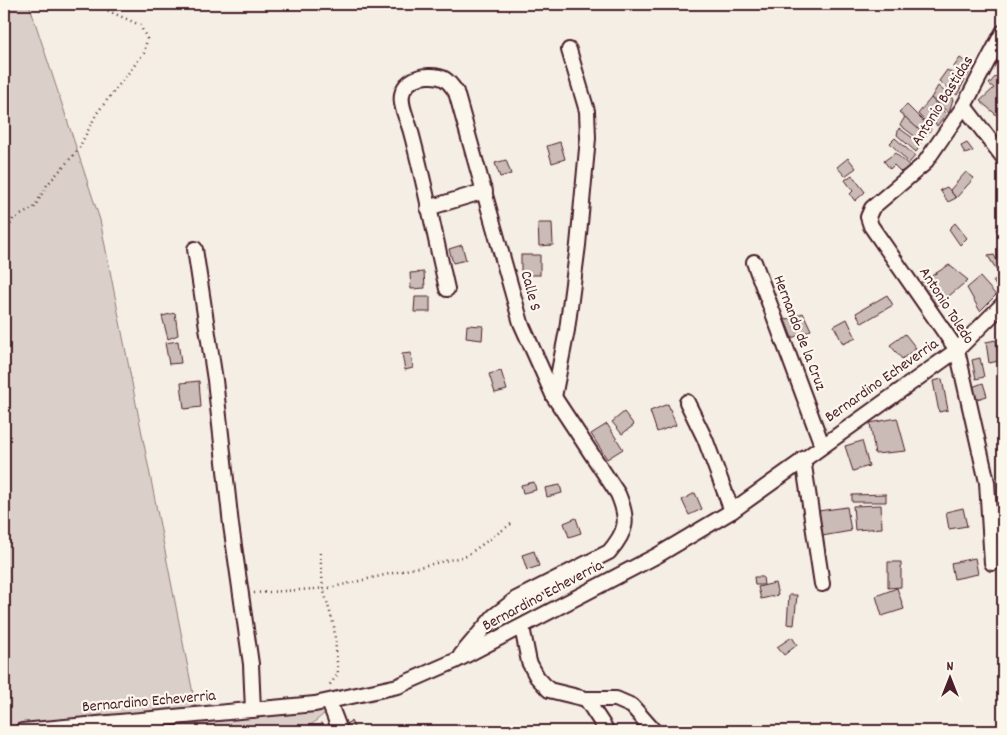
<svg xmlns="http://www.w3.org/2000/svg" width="1007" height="735" viewBox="0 0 1007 735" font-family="Dekko,sans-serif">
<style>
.green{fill:#dbd0c9;stroke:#92787a}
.building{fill:#cabbb6;stroke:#4a1f2b}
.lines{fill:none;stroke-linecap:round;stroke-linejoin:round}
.minor-casing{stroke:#4a1f2b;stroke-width:18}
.path{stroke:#4a1f2b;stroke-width:2.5;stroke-dasharray:1 4;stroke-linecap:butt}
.minor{stroke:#fbf7ec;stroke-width:14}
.labels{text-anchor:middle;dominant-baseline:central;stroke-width:4.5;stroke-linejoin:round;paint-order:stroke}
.street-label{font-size:16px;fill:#4a1f2b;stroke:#fbf7ec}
</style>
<rect width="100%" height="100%" fill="#f4eee4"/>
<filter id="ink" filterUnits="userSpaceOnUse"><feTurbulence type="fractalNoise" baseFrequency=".02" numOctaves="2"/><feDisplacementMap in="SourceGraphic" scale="10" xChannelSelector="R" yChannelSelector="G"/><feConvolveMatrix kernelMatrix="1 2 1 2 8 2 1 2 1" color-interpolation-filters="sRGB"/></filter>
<g filter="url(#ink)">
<path class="green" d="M4,4H29L100,220L197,714L339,701L304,731H4Z"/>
<g class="building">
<path d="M960,58L972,67L967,77L953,68Z"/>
<path d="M947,70L965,80L957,95L939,81Z"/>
<path d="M996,76L1003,82V114L999,117L980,101L994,88L989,84Z"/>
<path d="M938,86L953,99L949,113L931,98Z"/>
<path d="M931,98L946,114L937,126L934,121L930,126L918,114Z"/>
<path d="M907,105L931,129L926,136L899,112Z"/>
<path d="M905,117L926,136L921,141L900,125Z"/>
<path d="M899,128L921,144L916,152L897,135Z"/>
<path d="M895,138L915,156L909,163L890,143Z"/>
<path d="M560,142L565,159L552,163L547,146Z"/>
<path d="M967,143L973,151L965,154L961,146Z"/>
<path d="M895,153L910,166L901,172L894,165L890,169L884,161Z"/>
<path d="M848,158L856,168L845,176L837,167Z"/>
<path d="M506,160L511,174L500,177L495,163Z"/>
<path d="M966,172L974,178L956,198L950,190Z"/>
<path d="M852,175L865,192L855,201L850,194L853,191L845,180Z"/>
<path d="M947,187L956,198L948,202L940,190Z"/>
<path d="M538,223H552L553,245L539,246Z"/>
<path d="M955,223L967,238L960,245L949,229Z"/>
<path d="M1003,226V244L996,229Z"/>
<path d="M462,245L466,260L453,263L449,249Z"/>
<rect x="521" y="255" width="19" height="20"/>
<path d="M994,255L1002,270L998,272L988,256Z"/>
<path d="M949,265L968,280L937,306L920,283Z"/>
<path d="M424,272L425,288L411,289L410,273Z"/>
<path d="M999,276L1003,281V285L998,289L993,281Z"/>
<path d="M980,277L996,295L980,311L967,288Z"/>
<path d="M887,295L893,305L862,323L856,313Z"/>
<path d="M415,297H430V312H414Z"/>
<path d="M175,313L178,335L168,339L162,316Z"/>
<path d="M803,313L811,330L792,338L785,320Z"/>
<path d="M847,319L856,338L843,344L834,326Z"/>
<path d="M467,325L483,326L482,340L466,338Z"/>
<path d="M905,334L916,348L902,359L890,345Z"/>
<path d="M996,340L999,361L989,363L986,342Z"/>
<path d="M178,341L181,363L169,364L165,343Z"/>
<path d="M411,353L413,368L405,370L402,354Z"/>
<path d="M980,358L984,377L976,379L972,360Z"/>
<path d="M501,371L507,390L495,393L489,374Z"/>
<path d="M942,379L948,410L939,412L933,381Z"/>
<path d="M199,381L201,407L184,409L181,383Z"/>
<path d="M983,383L987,396L977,399L972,387Z"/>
<path d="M668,404L676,425L657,432L650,411Z"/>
<path d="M624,412L634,425L622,434L612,422Z"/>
<path d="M897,418L906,451L875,454L870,423Z"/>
<path d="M607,424L623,449L607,459L591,434Z"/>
<path d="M862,441L869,466L853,471L845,446Z"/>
<path d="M534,482L536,490L523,493L521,485Z"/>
<path d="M560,485L562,493L547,497L545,488Z"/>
<path d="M695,493L702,509L689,515L682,500Z"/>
<path d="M886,494V502H852V495Z"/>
<path d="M881,505L882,528L855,530L853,506Z"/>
<path d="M847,507L851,531L822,536L818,511Z"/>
<path d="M963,508L967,526L949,529L946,512Z"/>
<path d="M576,518L581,533L569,537L564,523Z"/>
<path d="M534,551L539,566L527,570L522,555Z"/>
<path d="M975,558L978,574L954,579L951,563Z"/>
<path d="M888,562H901V587L888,588Z"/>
<path d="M754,577H763L764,585H755Z"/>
<path d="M775,583L778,595L761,599L758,587Z"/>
<path d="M897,588L904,609L882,616L876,596Z"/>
<path d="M789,595H797L794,625L787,624Z"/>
<path d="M792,637L797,645L784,655L777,647Z"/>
<path d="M351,721L356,731H332L339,728Z"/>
</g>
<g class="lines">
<g class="minor-casing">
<g id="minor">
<path d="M964,106L1003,157"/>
<path d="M428,208L485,191"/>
<path d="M195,249L215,380L231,525L251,664L253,710"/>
<path d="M754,262L822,445"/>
<path d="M447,289C435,237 425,184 411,132C408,120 398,103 403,91C407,81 419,76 428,76C443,75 448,80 456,92L521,323L554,397L618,494C629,520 627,531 609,552L516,599L494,616L461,655"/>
<path d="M554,397L567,330L578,245L588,138L587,111L569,50"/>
<path d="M687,402L705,439L732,511"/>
<path d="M803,459L822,584"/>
<path d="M992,563L987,482L957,350L871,226L868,217L872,208L924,164L964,106L1003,32"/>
<path d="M522,627L529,662L537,677L549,690L586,699H616L632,706L654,731"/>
<path d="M586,699L605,728L602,731"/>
<path d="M329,702L339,728"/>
<path d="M22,731L315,704L398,686L455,661L658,555L732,511L957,350L1003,304"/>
</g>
</g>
<g class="path">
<path d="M4,238L13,219L34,208L47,185L78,150L97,113L144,53L147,39L140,25L93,4"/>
<path d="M320,553L323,588L334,626L338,674L328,687"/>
<path d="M254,593L329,588L466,556L511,524"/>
<path d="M314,731L322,723"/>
</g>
<use href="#minor" class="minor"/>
</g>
</g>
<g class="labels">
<g class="street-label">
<text transform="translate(943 101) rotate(-58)">Antonio Bastidas</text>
<text transform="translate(530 291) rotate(75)">Calle S</text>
<text transform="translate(946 306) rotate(57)">Antonio Toledo</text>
<text transform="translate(799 333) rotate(69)">Hernando de la Cruz</text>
<text transform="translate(882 381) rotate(-35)">Bernardino Echeverria</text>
<text transform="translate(543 596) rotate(-28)">Bernardino Echeverria</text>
<text transform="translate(149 702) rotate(-5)">Bernardino Echeverria</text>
</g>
</g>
<rect width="1007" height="735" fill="none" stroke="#fbf7ec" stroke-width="20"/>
<rect x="10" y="10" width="987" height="715" fill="none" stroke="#4a1f2b" stroke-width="2" filter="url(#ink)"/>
<g transform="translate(950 678)" stroke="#fbf7ec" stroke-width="4" paint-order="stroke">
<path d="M0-4L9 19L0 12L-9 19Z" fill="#4a1f2b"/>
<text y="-8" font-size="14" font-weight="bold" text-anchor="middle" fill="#4a1f2b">N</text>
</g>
</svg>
